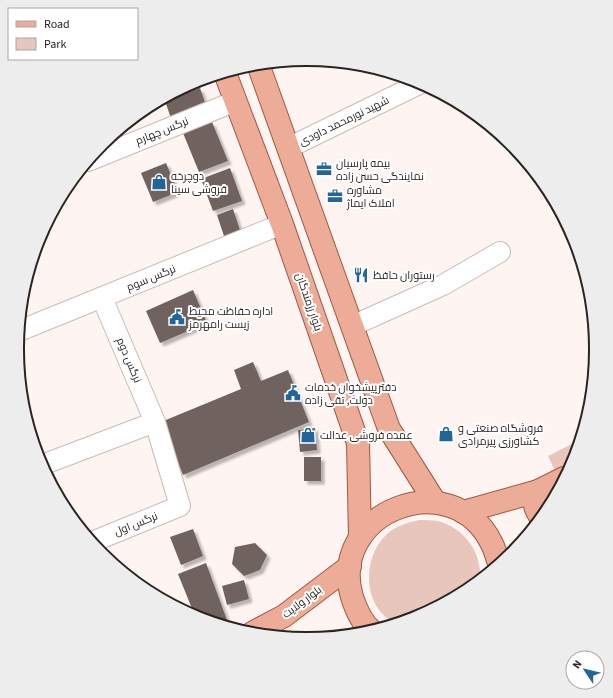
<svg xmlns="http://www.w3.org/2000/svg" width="613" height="698" viewBox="0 0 613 698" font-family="'Source Sans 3',Cairo,sans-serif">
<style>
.green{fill:#e9c6bb}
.building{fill:#70625e;filter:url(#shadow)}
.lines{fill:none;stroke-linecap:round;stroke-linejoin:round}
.minor-casing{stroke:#cbbbb6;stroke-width:22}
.major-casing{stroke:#a05941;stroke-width:24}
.minor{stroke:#fff;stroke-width:20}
.major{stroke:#ecac97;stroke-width:22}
.labels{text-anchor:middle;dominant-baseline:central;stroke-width:4;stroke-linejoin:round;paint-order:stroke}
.street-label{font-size:11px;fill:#2a2422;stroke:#fff}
.poi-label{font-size:11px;fill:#2a2422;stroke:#fff;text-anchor:start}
.rim{fill:none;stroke:#2a2422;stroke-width:2}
</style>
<defs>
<filter id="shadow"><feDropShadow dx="3.5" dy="3.5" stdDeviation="1" flood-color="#0004"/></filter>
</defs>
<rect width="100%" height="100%" fill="#fef4f1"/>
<g class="green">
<path d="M580,440L569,469L557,475L548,456Z"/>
<path d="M419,520C425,520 432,520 438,521C464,528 482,552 480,579C455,599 425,614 395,623C362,607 362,558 386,535C395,526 407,523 419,520Z"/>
</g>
<g class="building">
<path d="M200,88L207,108L172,121L165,101Z"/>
<path d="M212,122L228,161L199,172L183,133Z"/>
<path d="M166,163L178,192L153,202L141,173Z"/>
<path d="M230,168L242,201L213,211L201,179Z"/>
<path d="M233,209L240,230L224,236L217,215Z"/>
<path d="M193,290L207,323L160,343L146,311Z"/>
<path d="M253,362L261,381L288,370L309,422L183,475L161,422L241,389L234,370Z"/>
<path d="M315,428L317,450L300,452L298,430Z"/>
<rect x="304" y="457" width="17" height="24"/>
<path d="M193,529L203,556L181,565L170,537Z"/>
<path d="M255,543L267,555L260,570L244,576L232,564L235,547Z"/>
<path d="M206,563L227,620L218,623L195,616L178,574Z"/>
<path d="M244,580L249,599L227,605L222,586Z"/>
</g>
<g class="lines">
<g class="minor-casing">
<g id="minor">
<path d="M288,148L421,83"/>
<path d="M88,161L236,101"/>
<path d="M352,326L443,285L500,252"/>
<path d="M19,331L282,224"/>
<path d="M42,465L155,422"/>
<path d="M92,542L180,506L155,422L102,298"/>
</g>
</g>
<g class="major-casing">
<g id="major">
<path d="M258,64L389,429L435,502"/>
<path d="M225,73L282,224L358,443L360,538"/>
<path d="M538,491C533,501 534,509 541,517"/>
<path d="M463,512L538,491L564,478"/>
<path d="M371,630C361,622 356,609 352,597C327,511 453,463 492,544C495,550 497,557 499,564"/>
<path d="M252,633L284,616L350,566"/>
</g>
</g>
<use href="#minor" class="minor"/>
<use href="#major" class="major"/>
</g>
<defs>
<g id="office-bare" transform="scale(1.2)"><path d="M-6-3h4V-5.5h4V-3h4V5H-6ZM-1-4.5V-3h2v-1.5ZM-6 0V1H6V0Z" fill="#21659a" stroke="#fff" stroke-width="2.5" paint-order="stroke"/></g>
<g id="shop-bare" transform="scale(1.2)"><path d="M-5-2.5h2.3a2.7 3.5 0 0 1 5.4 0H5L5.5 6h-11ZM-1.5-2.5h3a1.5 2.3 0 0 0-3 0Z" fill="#21659a" stroke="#fff" stroke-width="2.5" paint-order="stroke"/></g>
<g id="restaurant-bare" transform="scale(1.2)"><path d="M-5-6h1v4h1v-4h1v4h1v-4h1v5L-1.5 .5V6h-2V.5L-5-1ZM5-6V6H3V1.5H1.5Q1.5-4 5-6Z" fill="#21659a" stroke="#fff" stroke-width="2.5" paint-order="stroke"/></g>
<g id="civic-bare" transform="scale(1.2)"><path d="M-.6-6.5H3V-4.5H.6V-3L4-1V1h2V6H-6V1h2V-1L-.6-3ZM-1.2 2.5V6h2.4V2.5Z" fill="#21659a" stroke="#fff" stroke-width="2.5" paint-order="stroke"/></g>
</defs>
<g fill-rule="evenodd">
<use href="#office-bare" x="324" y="169"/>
<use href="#shop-bare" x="159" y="182"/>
<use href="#office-bare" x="335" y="196"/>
<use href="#restaurant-bare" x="361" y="275"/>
<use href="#civic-bare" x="177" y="317"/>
<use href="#civic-bare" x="293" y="393"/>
<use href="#shop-bare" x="446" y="434"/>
<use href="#shop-bare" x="308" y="435"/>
</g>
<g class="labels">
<g class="street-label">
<text transform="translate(344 121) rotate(-26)">شهید نورمحمد داودی</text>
<text transform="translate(162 131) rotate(-22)">نرگس چهارم</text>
<text transform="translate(151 278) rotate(-22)">نرگس سوم</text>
<text transform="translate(309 302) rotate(71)">بلوار رزمندگان</text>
<text transform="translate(129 360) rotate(67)">نرگس دوم</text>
<text transform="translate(136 524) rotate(-22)">نرگس اول</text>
<text transform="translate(302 602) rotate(-37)">بلوار ولایت</text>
</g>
<g class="poi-label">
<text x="336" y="163">بیمه پارسیان<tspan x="336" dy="13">نمایندگی حسن زاده</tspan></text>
<text x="171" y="176">دوچرخه<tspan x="171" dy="13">فروشی سینا</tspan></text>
<text x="347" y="190">مشاور‌ه<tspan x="347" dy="13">املاک ایماژ</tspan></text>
<text x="373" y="275">رستوران حافظ</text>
<text x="189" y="311">اداره حفاظت محیط<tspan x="189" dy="13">زیست رامهرمز</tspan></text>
<text x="305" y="387">دفترپیشخوان خدمات<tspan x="305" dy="13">دولت, تقی زاده</tspan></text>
<text x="458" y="428">فروشگاه صنعتی و<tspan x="458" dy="13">کشاورزی پیرمرادی</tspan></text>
<text x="320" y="435">عمده فروشی عدالت</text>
</g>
</g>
<path d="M0 0H613V698H0ZM306 66H307A282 282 0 0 1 589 348V350A282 282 0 0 1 307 632H306A282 282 0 0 1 24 350V348A282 282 0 0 1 306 66Z" fill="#eeeded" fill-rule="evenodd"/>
<path class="rim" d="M306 66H307A282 282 0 0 1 589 348V350A282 282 0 0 1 307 632H306A282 282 0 0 1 24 350V348A282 282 0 0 1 306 66Z"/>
<rect x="8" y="8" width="130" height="52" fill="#ffffff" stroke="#aaa7a7"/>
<rect x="16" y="21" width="20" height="6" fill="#ecac97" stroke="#aaa7a7"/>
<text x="44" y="28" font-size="12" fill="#2a2422">Road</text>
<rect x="16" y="38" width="20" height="12" fill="#e9c6bb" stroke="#aaa7a7"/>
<text x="44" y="48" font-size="12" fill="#2a2422">Park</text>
<g transform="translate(585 670) rotate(305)"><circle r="19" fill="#ffffff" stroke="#aaa7a7"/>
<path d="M0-3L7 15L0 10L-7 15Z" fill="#21659a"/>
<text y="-6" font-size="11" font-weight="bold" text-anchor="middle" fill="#2a2422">N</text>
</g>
</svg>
